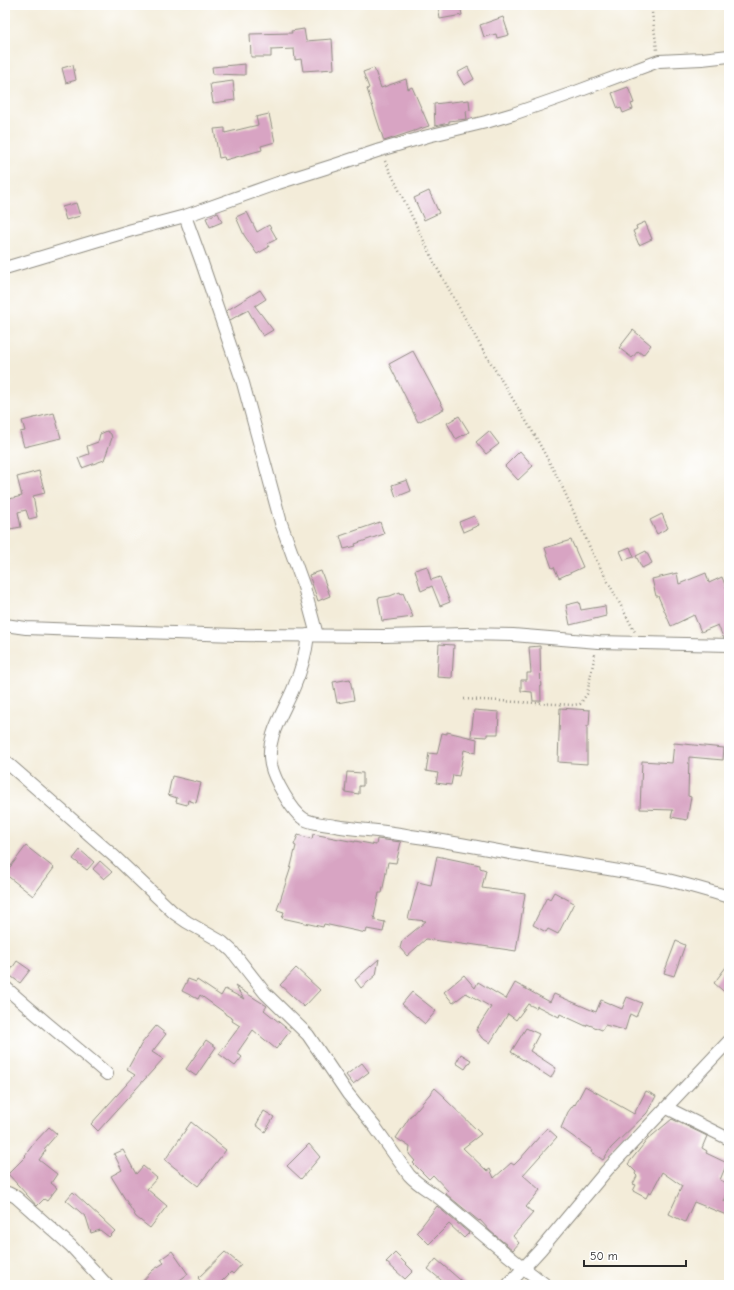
<svg xmlns="http://www.w3.org/2000/svg" width="734" height="1290" viewBox="0 0 734 1290" font-family="'Comic Neue',sans-serif">
<style>
.building{fill:#d8a4c3}
.lines{fill:none;stroke-linecap:round;stroke-linejoin:round}
.minor-casing{stroke:#8f8c82;stroke-width:14}
.path{stroke:#8f8c82;stroke-width:2.5;stroke-dasharray:1 3;stroke-linecap:butt}
.minor{stroke:#fff;stroke-width:12}
</style>
<rect width="100%" height="100%" fill="#fff"/>
<filter id="ink" filterUnits="userSpaceOnUse"><feTurbulence type="fractalNoise" baseFrequency=".025" numOctaves="2"/><feDisplacementMap in="SourceGraphic" scale="8" xChannelSelector="R" yChannelSelector="G"/><feConvolveMatrix kernelMatrix="1 2 1 2 8 2 1 2 1" color-interpolation-filters="sRGB"/></filter>
<filter id="wash" filterUnits="userSpaceOnUse"><feTurbulence type="fractalNoise" baseFrequency=".012" numOctaves="4" result="noise"/><feDisplacementMap in="SourceGraphic" scale="16" xChannelSelector="R" yChannelSelector="G"/><feGaussianBlur stdDeviation="0.9" result="paint"/><feColorMatrix in="noise" values="0 0 0 0 0 0 0 0 0 0 0 0 0 0 0 0 0 1.4 0 .05"/><feComposite in="paint" operator="in"/></filter>
<g filter="url(#wash)">
<rect width="100%" height="100%" fill="#f3ecd9"/>
<g id="blocks">
<g class="building">
<path d="M438,5H460L462,15L440,19Z"/>
<path d="M503,17L509,35L497,38L496,34L484,37L480,25Z"/>
<path d="M304,29L306,41L332,39L334,69L303,71L301,59L295,60L294,49L271,50V57H251L250,34L292,33L291,31Z"/>
<path d="M245,64V75L213,74L212,67Z"/>
<path d="M73,65L76,80L66,83L62,68Z"/>
<path d="M468,67L474,79L464,85L457,73Z"/>
<path d="M374,68L381,88L406,79L408,89L412,87L429,126L384,141L367,89L369,88L363,72Z"/>
<path d="M233,81L235,100L213,103L210,84Z"/>
<path d="M628,87L634,103L631,104L633,109L623,113L621,108L618,109L612,93Z"/>
<path d="M469,100L470,110L466,111L467,119L449,121V123L435,126L434,104Z"/>
<path d="M269,114L275,142L261,146L262,150L225,160L224,157L219,158L214,129L225,128V133L258,125L256,117Z"/>
<path d="M429,191L439,213L424,220L414,198Z"/>
<path d="M76,203L80,216L66,220L62,207Z"/>
<path d="M247,212L257,232L269,225L277,239L267,244L269,247L257,254L244,235L236,217Z"/>
<path d="M218,213L222,222L210,227L206,218Z"/>
<path d="M645,222L652,239L639,245L633,231L637,229L636,226Z"/>
<path d="M260,290L266,299L255,306L273,330L263,336L248,310L230,320L226,311Z"/>
<path d="M633,330L651,345L643,355L638,351L632,358L619,348Z"/>
<path d="M413,351L444,409L418,422L389,364Z"/>
<path d="M54,413L61,438L24,447L20,432L25,431L22,421Z"/>
<path d="M459,416L469,432L456,439L447,423Z"/>
<path d="M107,431L111,434L112,438L104,460L82,468L78,458L89,454L87,446L98,442L100,434Z"/>
<path d="M489,431L499,444L486,454L476,442Z"/>
<path d="M520,451L533,466L518,480L505,466Z"/>
<path d="M39,471L45,493L33,496L37,517L29,519L26,510L18,512L21,527L10,529L5,510V500L22,496L17,477Z"/>
<path d="M407,480L411,491L396,497L392,485Z"/>
<path d="M662,514L668,528L657,534L650,520Z"/>
<path d="M474,516L479,525L463,532L459,522Z"/>
<path d="M380,522L384,534L355,544L356,546L344,549L340,536Z"/>
<path d="M571,540L583,567L559,578L554,567L552,568L545,548Z"/>
<path d="M630,547L634,557L624,560L620,551Z"/>
<path d="M646,551L652,563L642,568L636,556Z"/>
<path d="M427,566L431,580L440,577L450,602L440,606L432,586L421,591L415,570Z"/>
<path d="M321,571L330,596L318,601L309,575Z"/>
<path d="M677,573L679,584L706,573L709,583L722,577L729,595V638L723,637L718,625L701,632L694,615L671,626L658,596H656L652,579Z"/>
<path d="M400,592L401,594L403,593L413,617L382,621L378,598L390,596Z"/>
<path d="M579,602L581,610L605,606L606,616L570,625L566,605Z"/>
<path d="M439,644L454,645L452,678L437,677Z"/>
<path d="M540,646L541,701H533L532,692L521,691V680H527V673H531L529,647Z"/>
<path d="M350,679L354,700L337,703L333,682Z"/>
<path d="M560,708L590,710L589,726H587V764L558,762Z"/>
<path d="M474,710L499,712L498,734H487V737L471,736Z"/>
<path d="M447,732L477,739L476,753L464,750L459,776L453,775L451,785L436,783L438,773L426,771L429,753L437,754L442,733L447,734Z"/>
<path d="M674,743L724,748L723,760L689,757L688,796L691,797L687,820L671,817L673,810L640,809L642,761L672,763Z"/>
<path d="M347,772L363,773V786H359V794L345,792Z"/>
<path d="M172,776L201,783L196,803L188,800L187,805L176,802L177,798L168,795Z"/>
<path d="M313,834L355,842V841L376,845L377,839L401,842L396,863L388,862L382,893H379L374,917L375,918V920L385,922L383,932L367,929L366,933L324,924L323,927L282,918L284,912L277,910L290,870L296,846L294,845L298,835L312,839Z"/>
<path d="M26,846L54,868L33,896L5,874Z"/>
<path d="M80,850L94,862L87,870L73,859Z"/>
<path d="M437,856L480,865V868L486,870L482,888L525,894L516,951L469,944V945L426,939L407,956L400,948L402,941L426,921L408,919L418,882L431,885Z"/>
<path d="M100,861L112,872L104,879L93,869Z"/>
<path d="M554,892L574,903L558,934L548,929L546,932L533,925L547,897L550,899Z"/>
<path d="M676,941L685,945L674,976L664,973Z"/>
<path d="M379,959L376,975L361,988L355,980Z"/>
<path d="M17,961L30,970L20,983L8,974Z"/>
<path d="M729,963V996L714,983Z"/>
<path d="M296,968L320,990L304,1007L280,985Z"/>
<path d="M464,975L475,988L478,982L506,999L515,983L550,1002L554,994L596,1012L601,1000L622,1009L627,997L642,1003L636,1017L630,1014L625,1030L605,1025L602,1030L587,1024L586,1026L560,1014L559,1017L537,1006L536,1008L528,1004L516,1020L508,1014L490,1043L482,1038L476,1030L491,1007L466,993L453,1003L444,992Z"/>
<path d="M188,979L196,982L197,980L221,996L225,989L244,999L235,986L267,1006L264,1010L290,1031L276,1049L253,1030L237,1053L242,1057L235,1066L219,1054L240,1026L232,1021L233,1019L225,1014V1013L200,995L198,999L182,991Z"/>
<path d="M412,992L436,1011L425,1024L402,1004Z"/>
<path d="M156,1026L166,1034L152,1052L163,1059L98,1131L91,1124L135,1075L127,1070L142,1043Z"/>
<path d="M526,1028L539,1034L530,1051L556,1068L551,1078L511,1052Z"/>
<path d="M206,1040L216,1047L196,1076L186,1069Z"/>
<path d="M461,1054L471,1060L465,1069L456,1063Z"/>
<path d="M362,1063L369,1072L353,1084L346,1075Z"/>
<path d="M585,1086L634,1114L646,1091L656,1096L647,1113L611,1148L603,1160L591,1152L592,1150L561,1128L568,1112L574,1104L575,1105Z"/>
<path d="M435,1088L445,1097L444,1098L481,1134L463,1148L487,1171L490,1169L494,1178L511,1163L514,1165L520,1159L547,1128L557,1137L523,1175L540,1190L526,1207L533,1213L513,1236L519,1243L513,1250L490,1231L480,1220L479,1221L446,1194L448,1191L433,1175L429,1179L413,1163L415,1161L409,1154L410,1147L396,1138L411,1115H412Z"/>
<path d="M264,1111L274,1117L265,1132L256,1125Z"/>
<path d="M672,1119L707,1136L702,1148L707,1151L706,1153L727,1163L720,1180L729,1184V1190L724,1201L729,1203V1216L694,1202L685,1222L669,1214L682,1186L662,1172L651,1193L649,1192L646,1198L633,1191L636,1185L633,1184L637,1176L635,1174L636,1172L628,1164L647,1140Z"/>
<path d="M191,1122L226,1150L198,1186L165,1160Z"/>
<path d="M49,1127L57,1134L44,1149L46,1150L39,1160L57,1174L51,1183L57,1188L47,1201L44,1199L37,1206L8,1174L26,1156L25,1155L35,1142Z"/>
<path d="M309,1144L320,1157L301,1179L287,1166Z"/>
<path d="M123,1150L136,1174L143,1166L157,1178L147,1189L167,1206L150,1228L136,1217L111,1176L122,1170L114,1154Z"/>
<path d="M73,1192L115,1231L109,1237L100,1230L91,1233L86,1217L66,1200Z"/>
<path d="M437,1206L469,1233L464,1238L449,1224L429,1244L417,1232Z"/>
<path d="M172,1251L188,1274L173,1285H139L153,1270L164,1263L161,1259Z"/>
<path d="M225,1252L241,1265L233,1274L231,1272L218,1285H204L198,1278Z"/>
<path d="M395,1253L413,1271L405,1279L386,1262Z"/>
<path d="M436,1259L466,1285H447L428,1269Z"/>
</g>
</g>
</g>
<g filter="url(#ink)">
<use href="#blocks" fill-opacity="0" stroke="#8f8c82" stroke-width="1"/>
<g class="lines">
<g class="minor-casing">
<g id="minor">
<path d="M185,216L201,260L243,383L281,523L304,587L317,635"/>
<path d="M5,268L132,230L185,216L278,183L335,165L380,150L428,136L486,122L513,114L573,93L659,61L702,59L729,56"/>
<path d="M5,625L26,628L79,630L237,635L383,636L465,634L513,635L598,642L729,645"/>
<path d="M308,635C306,653 301,671 294,687C284,712 265,737 271,765C274,779 292,812 304,819C313,824 325,824 335,826C360,830 386,831 411,836C454,842 496,851 539,858C582,865 625,871 668,880C688,885 709,891 729,897"/>
<path d="M5,761L115,857L174,913L187,922L222,942L232,951L265,993L308,1035L348,1094L375,1127L409,1175C419,1186 432,1192 443,1201C477,1230 511,1259 546,1285"/>
<path d="M5,987C38,1017 73,1044 107,1074"/>
<path d="M667,1108L729,1139"/>
<path d="M5,1194L8,1193L16,1197L71,1246L107,1285"/>
<path d="M508,1285L541,1249L607,1170L729,1041"/>
</g>
</g>
<g class="path">
<path d="M651,5L657,50"/>
<path d="M385,161L437,268L480,345L534,434L560,482L592,552L635,632"/>
<path d="M464,699L573,705L580,704L587,694L595,654"/>
</g>
<use href="#minor" class="minor"/>
</g>
</g>
<rect width="734" height="1290" fill="none" stroke="#fff" stroke-width="20"/>
<path d="M584 1260v6h102v-6" fill="none" stroke="#2b2b2b" stroke-width="2"/>
<text x="590" y="1260" font-size="12" fill="#2b2b2b" stroke="#ffffff" stroke-width="3" paint-order="stroke">50 m</text>
</svg>
